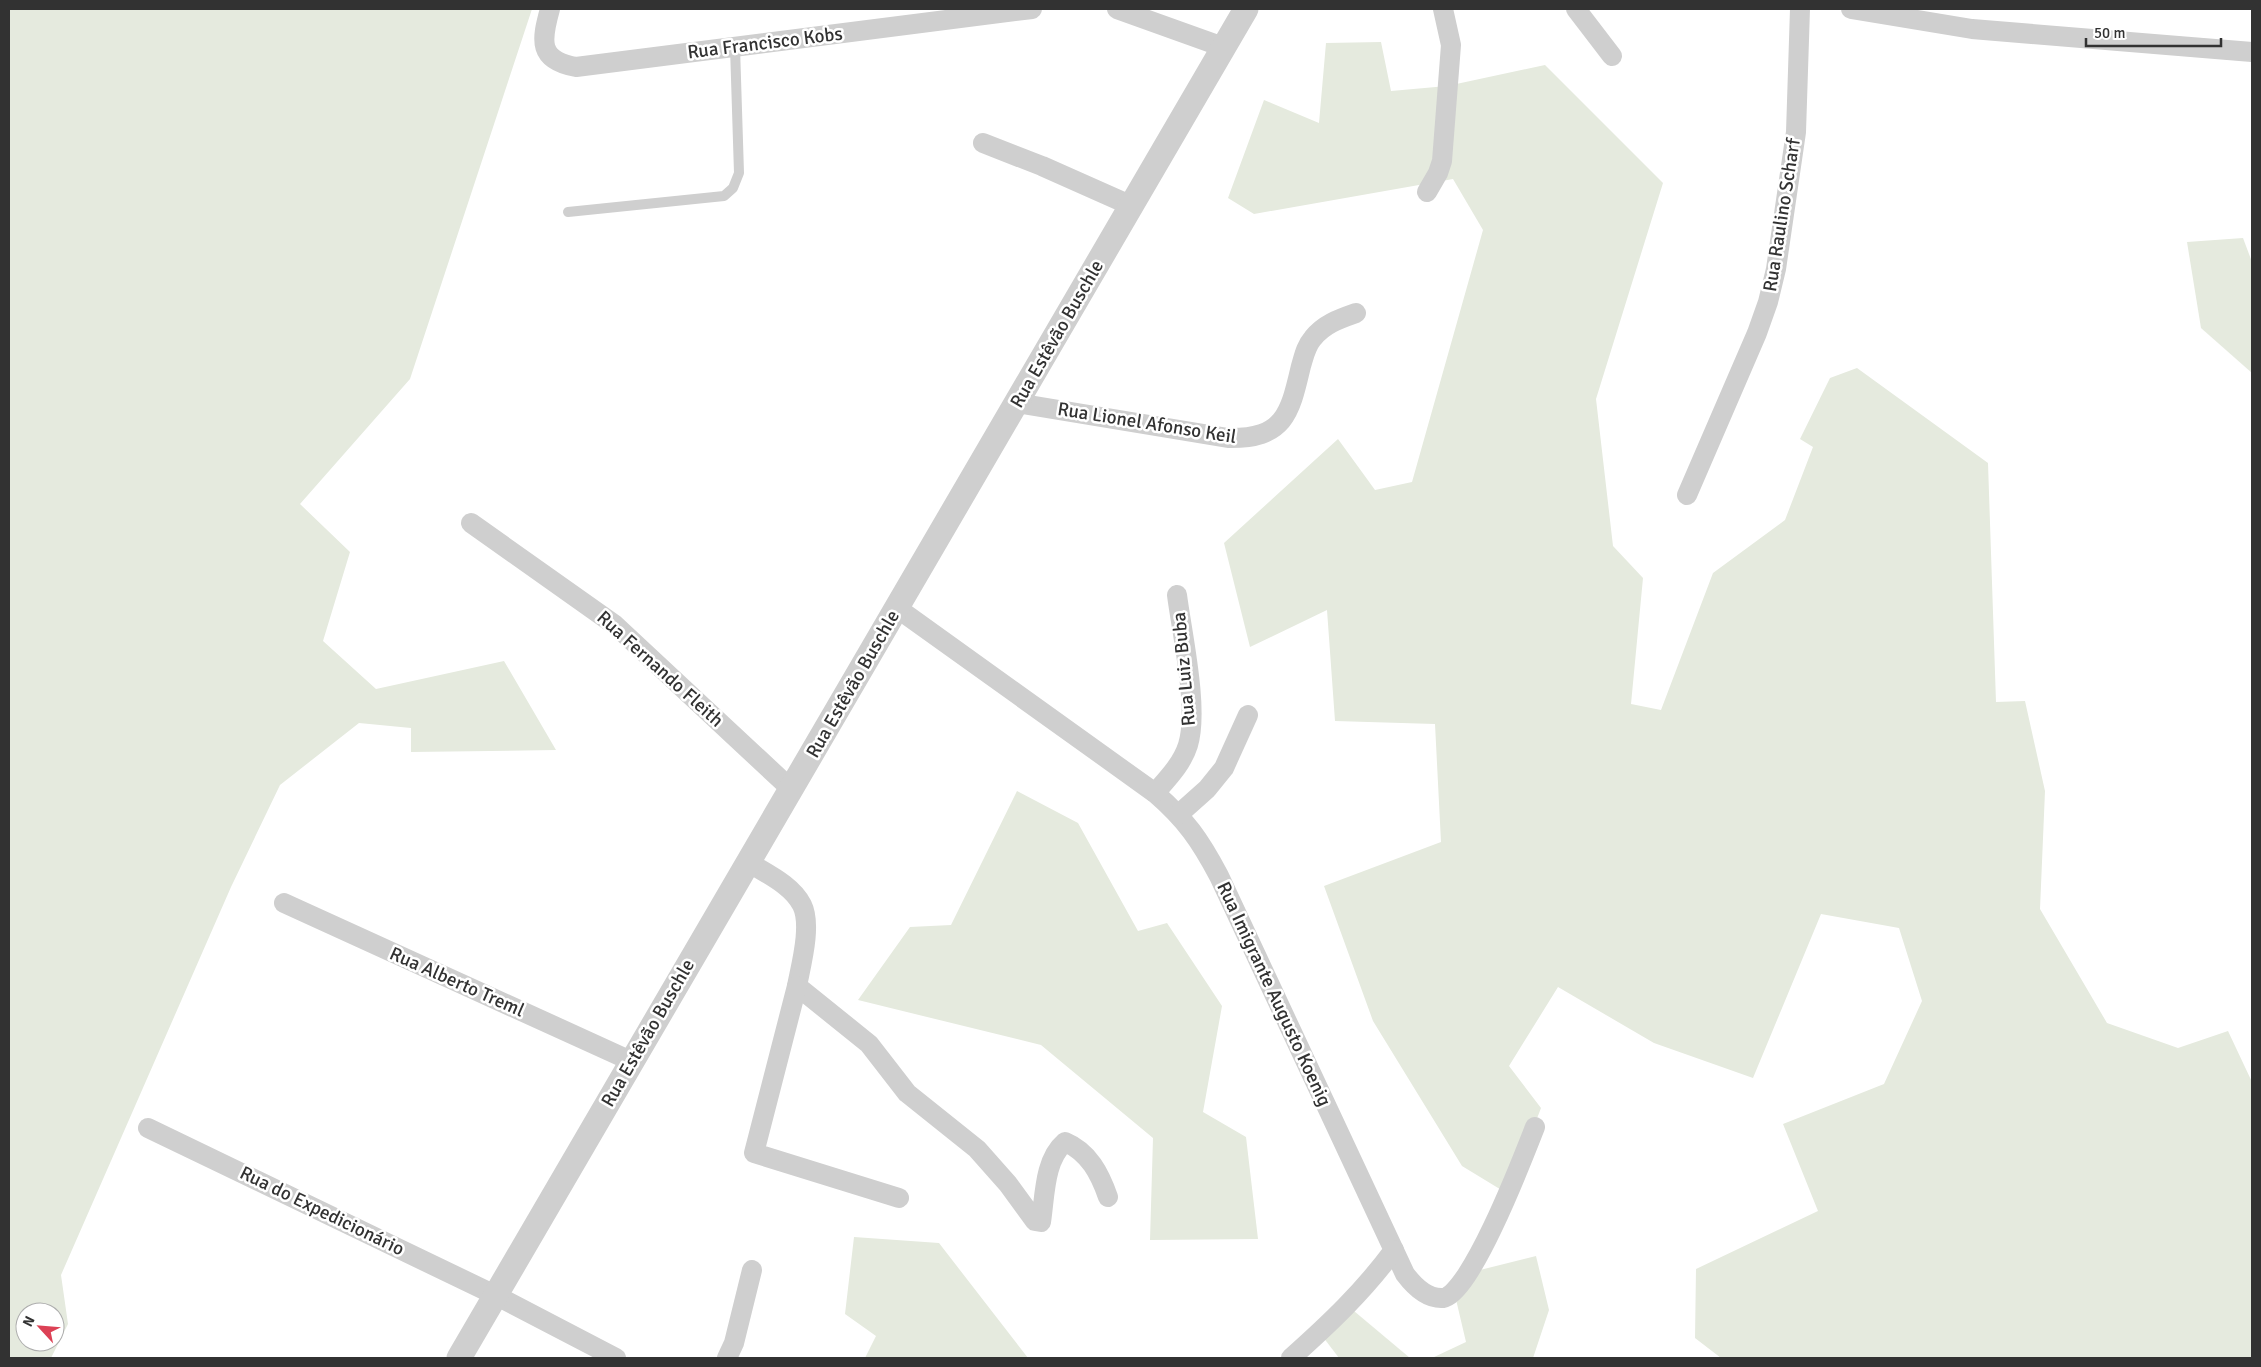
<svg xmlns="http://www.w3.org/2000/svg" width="2261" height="1367" viewBox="0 0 2261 1367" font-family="Signika,sans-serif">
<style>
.green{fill:#e5eade;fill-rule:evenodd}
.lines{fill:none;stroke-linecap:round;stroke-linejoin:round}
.service{stroke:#cfcfcf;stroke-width:10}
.minor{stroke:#cfcfcf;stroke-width:20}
.tertiary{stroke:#cfcfcf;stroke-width:25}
.labels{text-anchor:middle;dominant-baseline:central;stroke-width:5;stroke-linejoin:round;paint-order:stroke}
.street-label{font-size:19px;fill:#323232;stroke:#fff}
</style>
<rect width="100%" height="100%" fill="#fff"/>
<g class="green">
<path d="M9,9H532L410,379L300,504L350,552L323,641L376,689L504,661L556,750L411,752V728L359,723L280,785L231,887L61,1275L68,1324L51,1358H9ZM25,1312H55V1342H25Z"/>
<path d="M1381,42L1391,91L1447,86L1545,65L1663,183L1596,399L1613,546L1643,578L1631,704L1661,710L1713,573L1785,520L1813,447L1800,439L1830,378L1857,368L1988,463L1996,702L2025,701L2045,791L2040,909L2107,1023L2178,1048L2228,1031L2252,1082V1358H1721L1695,1338L1696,1269L1818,1211L1783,1124L1884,1084L1922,1001L1899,928L1821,914L1753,1078L1654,1043L1558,987L1509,1066L1541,1108L1508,1194L1462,1166L1373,1021L1324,886L1441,842L1435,724L1335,721L1327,610L1250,647L1224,543L1338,439L1375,490L1412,482L1483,230L1453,179L1254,214L1228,198L1264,100L1319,123L1326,43Z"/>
<path d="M2243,238L2252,262V373L2201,328L2187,242Z"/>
<path d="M1017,791L1078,823L1138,931L1167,923L1222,1006L1203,1112L1246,1137L1258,1239L1150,1240L1153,1138L1041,1045L858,1000L910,927L951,925Z"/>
<path d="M854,1237L939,1243L1028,1358H865L876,1336L845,1314Z"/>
<path d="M1536,1256L1549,1310L1533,1358H1432L1466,1342L1454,1291L1468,1273Z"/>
<path d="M1348,1306L1410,1358H1339L1320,1333Z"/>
</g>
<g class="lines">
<path class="service" d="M568,212L724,196L733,188L739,173L735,47"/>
<g class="minor">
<path d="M550,9C541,41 538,60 576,67L1032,9"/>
<path d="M1117,9L1223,47"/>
<path d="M1576,9L1612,56"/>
<path d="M1851,9L1972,29L2252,52"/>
<path d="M983,143L1042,166L1132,206"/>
<path d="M1427,192L1438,173L1442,161L1451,45L1443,9"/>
<path d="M1017,403L1228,438C1285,439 1290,413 1301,366C1304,356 1306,346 1313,338C1324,324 1339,319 1356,313"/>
<path d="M1687,495L1757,333L1768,302L1776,269L1796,132L1800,9"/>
<path d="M471,523L615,625L791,789"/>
<path d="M897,608L1155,793C1186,820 1200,840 1219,876L1405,1274C1414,1286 1427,1299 1443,1298C1471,1294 1524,1155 1535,1127"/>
<path d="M1155,793C1168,778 1182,764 1188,745C1199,709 1182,634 1177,595"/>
<path d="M1179,814L1207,789L1224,768L1248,715"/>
<path d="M748,862C767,874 792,885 802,905C812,925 801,965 797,986L869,1044L907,1093L977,1149L1008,1184L1035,1221L1041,1222C1045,1196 1044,1160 1065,1142C1089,1152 1100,1174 1108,1197"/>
<path d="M284,903L631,1061"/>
<path d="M797,986L754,1153L899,1198"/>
<path d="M148,1128L495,1295L616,1358"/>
<path d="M727,1358L734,1343L752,1270"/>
<path d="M1291,1358C1329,1324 1363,1292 1394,1250"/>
</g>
<path class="tertiary" d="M459,1358L1246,9"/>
</g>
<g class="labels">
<g class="street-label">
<text transform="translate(765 43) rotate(-7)">Rua Francisco Kobs</text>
<text transform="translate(1782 215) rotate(-81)">Rua Raulino Scharf</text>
<text transform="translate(1057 334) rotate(-60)">Rua Estêvão Buschle</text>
<text transform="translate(1147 423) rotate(9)">Rua Lionel Afonso Keil</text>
<text transform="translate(660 669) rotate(42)">Rua Fernando Fleith</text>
<text transform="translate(1184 669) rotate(-95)">Rua Luiz Buba</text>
<text transform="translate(853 684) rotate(-60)">Rua Estêvão Buschle</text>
<text transform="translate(457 982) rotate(24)">Rua Alberto Treml</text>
<text transform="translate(1274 994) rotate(65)">Rua Imigrante Augusto Koenig</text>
<text transform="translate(648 1033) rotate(-60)">Rua Estêvão Buschle</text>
<text transform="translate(322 1211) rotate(26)">Rua do Expedicionário</text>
</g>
</g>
<rect width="2261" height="1367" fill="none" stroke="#323232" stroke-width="20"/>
<g transform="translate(40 1327) rotate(296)"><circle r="24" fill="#ffffff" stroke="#adadad"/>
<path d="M0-4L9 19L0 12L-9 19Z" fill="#dc4155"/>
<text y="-8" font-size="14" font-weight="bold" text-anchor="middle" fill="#323232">N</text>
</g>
<path d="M2086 38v8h135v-8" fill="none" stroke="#323232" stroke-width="2.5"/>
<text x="2094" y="38" font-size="15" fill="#323232" stroke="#ffffff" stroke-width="4" paint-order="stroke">50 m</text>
</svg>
